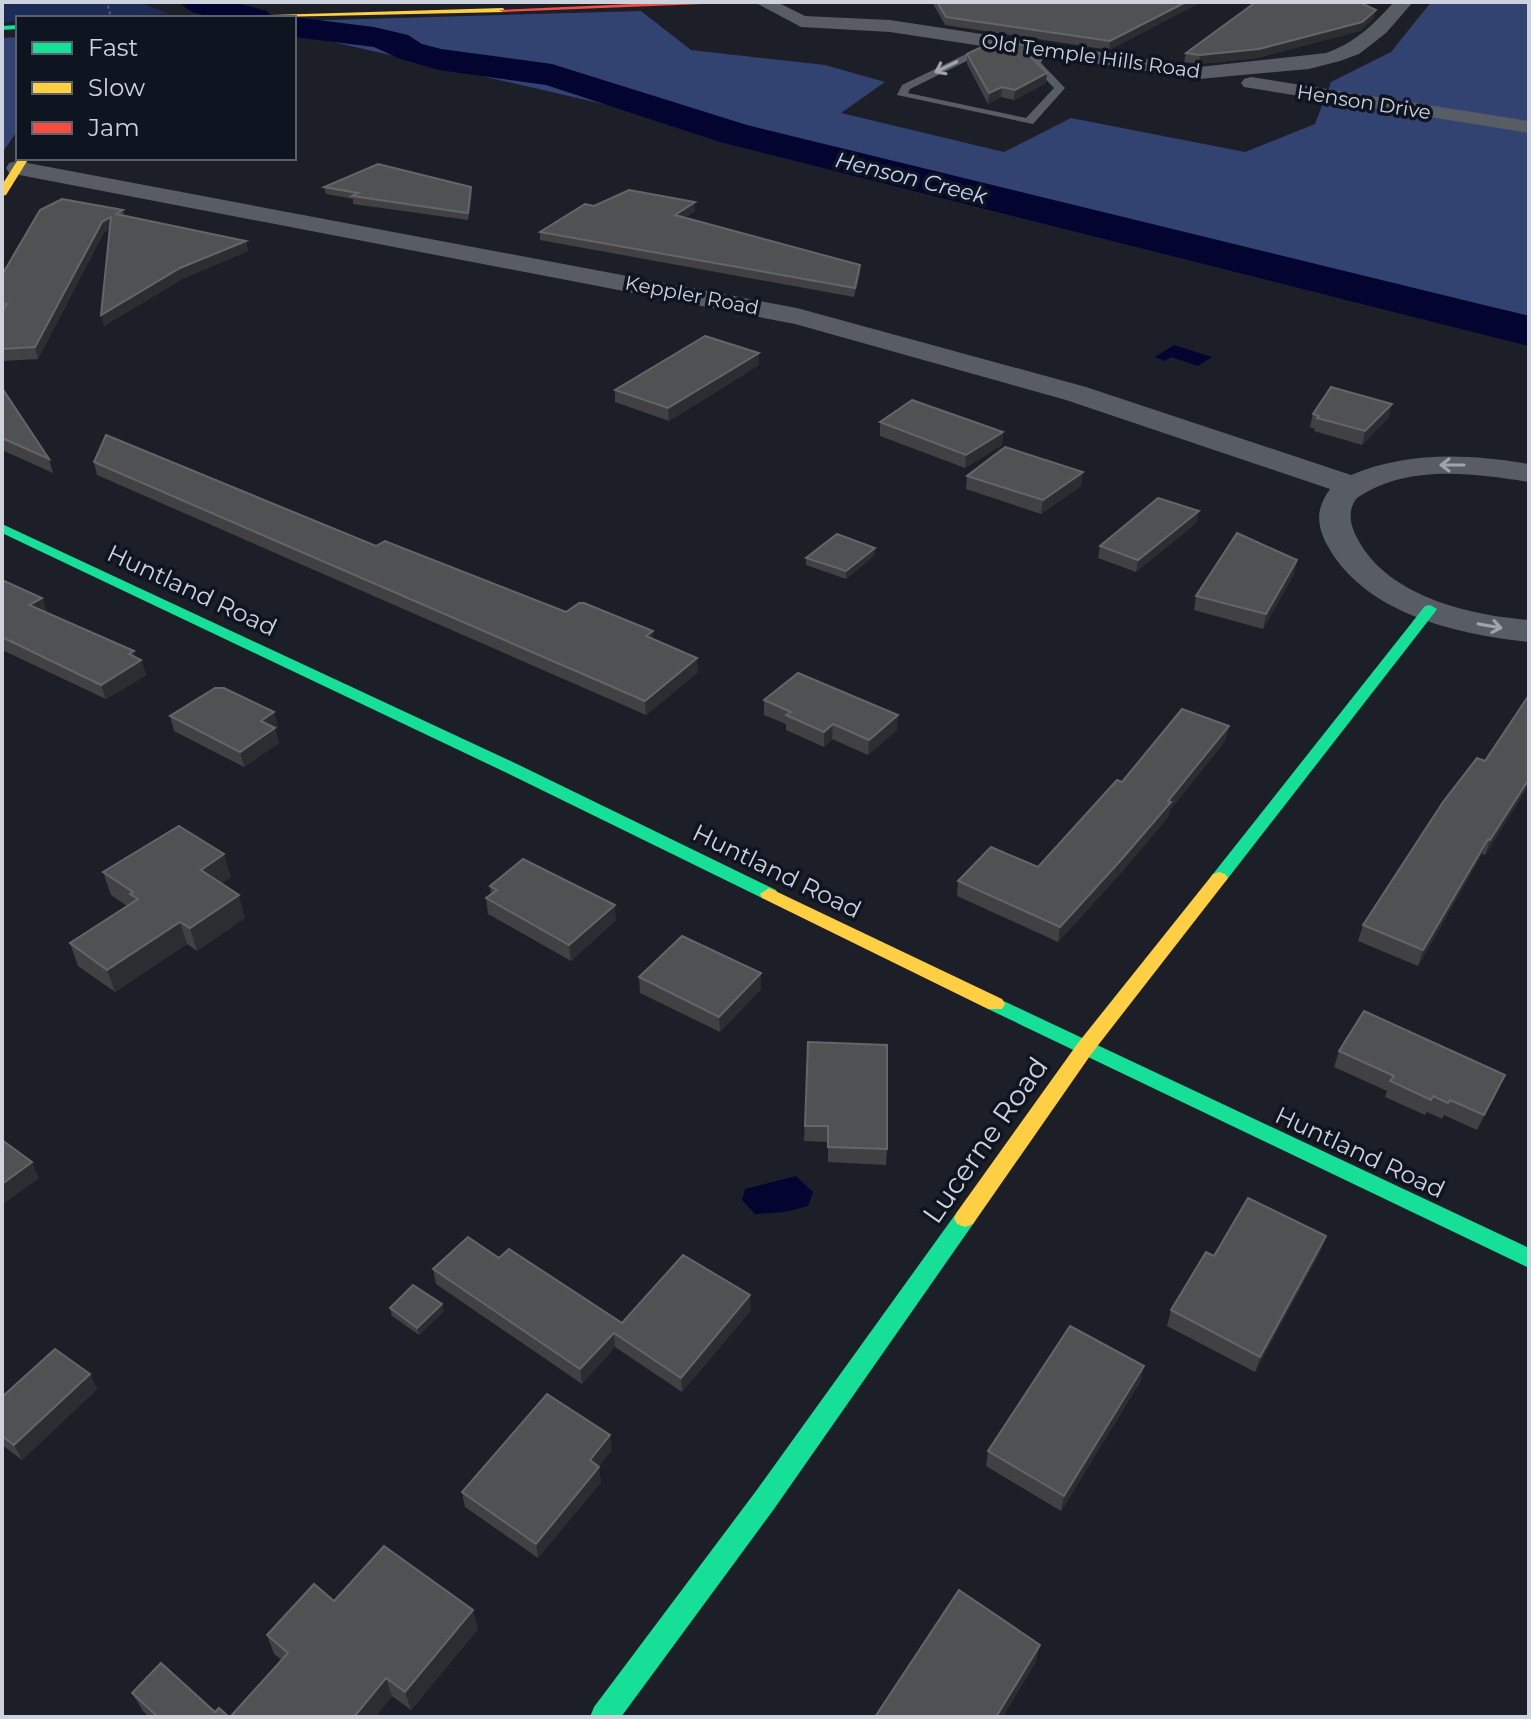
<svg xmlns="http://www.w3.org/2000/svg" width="1531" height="1719" viewBox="0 0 1531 1719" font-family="Montserrat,sans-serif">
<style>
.green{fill:#1d2c57}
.forest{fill:#324372}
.water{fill:#030530}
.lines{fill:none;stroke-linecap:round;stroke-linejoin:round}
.river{fill:#030530;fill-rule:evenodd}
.path{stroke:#5a5d64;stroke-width:2;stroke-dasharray:3 3;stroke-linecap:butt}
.lane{fill:#585c65;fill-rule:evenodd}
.street{fill:#585c65;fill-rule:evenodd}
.fast{fill:#16e098;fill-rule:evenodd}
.slow{fill:#ffcf43;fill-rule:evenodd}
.jam{fill:#f24e42;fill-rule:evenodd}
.wall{fill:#414143}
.shaded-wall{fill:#2c2d31}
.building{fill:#505153;stroke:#646568;stroke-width:2}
.oneway{stroke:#9fa3ac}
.labels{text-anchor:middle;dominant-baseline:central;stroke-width:7;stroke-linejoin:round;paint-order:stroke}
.far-street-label{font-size:20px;fill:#ced2dc;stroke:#0f1421}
.far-water-label{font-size:22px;font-style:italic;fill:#c3d1f3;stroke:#0f1421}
.street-label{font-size:24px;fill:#ced2dc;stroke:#0f1421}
.near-street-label{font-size:28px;fill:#ced2dc;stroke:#0f1421}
</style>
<rect width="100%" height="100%" fill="#1c1f27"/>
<path class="green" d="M2,2H138L170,14L18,18V21L2,23Z"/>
<g class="forest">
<path d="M1431,2H1529V316L294,33V21L641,11L691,50L825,65L885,82L841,113L1004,152L1071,118L1245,152L1315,124L1331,82L1391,52Z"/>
<path d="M18,37V130L2,153V38Z"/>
</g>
<g class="water">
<path d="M1174,345L1212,357L1198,366L1171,357L1165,361L1155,357Z"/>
<path d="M796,1176L813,1192L808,1206L785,1212L755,1214L742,1200L745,1189Z"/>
</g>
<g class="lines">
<g class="river">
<path d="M180,2H233L267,11L272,18C248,18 194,23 180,2Z"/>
<path d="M294,17L374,27L408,35L422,44L441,49L552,64L747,125L1529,316V346L720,142L546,85L439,70L398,58L374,47L294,37V18H290Z"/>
</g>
<path class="path" d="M103,2L108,6L111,18"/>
<path class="lane" d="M993,41L998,44L997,46L910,89L908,93L1026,118L1054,88L1031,64V58L1038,49H1046L1041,63L1065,88L1033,124L897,95L902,85Z"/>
<g class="street">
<path d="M754,2H777L805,16L890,20L1199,67L1326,53C1355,43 1374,24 1394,2H1413L1386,33L1359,54L1340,61L1309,69L1199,79L890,32L801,27Z"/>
<path d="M1251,77L1529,121V133L1244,87L1241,83L1244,79Z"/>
<path d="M17,161L797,308L1086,387L1351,475C1409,451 1468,454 1529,464V482C1473,473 1406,464 1357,498C1347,510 1350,525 1357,538C1388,597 1469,615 1529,620V642C1455,634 1361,613 1325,541C1316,521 1317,507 1330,489L1066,400L795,324L9,173L6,168L9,163Z"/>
</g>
<g class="fast">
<path d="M18,25V29L2,30V26Z"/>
<path d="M2,524L519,765L776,890L778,894L769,900L762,898L507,773L2,533Z"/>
<path d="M1430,605L1437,609L1435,612L1225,882H1213L1210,878L1213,874L1425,606Z"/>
<path d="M995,997L1529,1248V1268L988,1009L985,1004L988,999Z"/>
<path d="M965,1209L973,1212L976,1218L973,1224L774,1509L621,1717H590L594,1707L756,1491L957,1212Z"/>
</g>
<g class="slow">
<path d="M503,8L506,12L229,18L233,16Z"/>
<path d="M19,158H29L6,195L2,196V185Z"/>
<path d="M1219,872L1225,874L1228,878L1225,882L1092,1053L973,1224L965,1227L957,1224L954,1218L957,1212L1078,1043L1213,874Z"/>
<path d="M769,888L1002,999L1005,1004L1002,1009H988L762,898L760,894Z"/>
</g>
<path class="jam" d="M678,2H753L503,12L499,10Z"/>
</g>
<g class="wall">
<path d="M932,2H1201L1109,50L945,25Z"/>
<path d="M1374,18L1360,31L1257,58L1199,64L1184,62L1186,53Z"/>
<path d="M967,54L1030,56L1046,83L1014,100L1001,97L988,104L967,64Z"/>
<path d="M324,187L472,194L468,220L353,204V199L326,194Z"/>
<path d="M695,202V211L684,218L860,265V274L854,297L540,240V232L594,206Z"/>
<path d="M123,210L124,216L246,241L248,251L182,279L104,326L110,229L104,232L38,359L2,361V275Z"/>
<path d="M759,353V365L669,421L615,402V390Z"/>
<path d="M2,388L49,459L53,473L2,450Z"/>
<path d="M1313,414L1389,417L1362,445L1314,431L1315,429L1310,427Z"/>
<path d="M880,422L1003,432L1002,445L965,468L880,436Z"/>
<path d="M94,462L653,640L698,672L646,715L97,475Z"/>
<path d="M967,476L1081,486L1041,514L966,489Z"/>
<path d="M1199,511L1196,523L1136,572L1098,558L1100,546Z"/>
<path d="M875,548V555L846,579L806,565V558Z"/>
<path d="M1297,560L1294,574L1263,629L1194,610L1196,596Z"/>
<path d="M2,580L42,598L47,612L46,613L141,660L146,675L106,699L2,650Z"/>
<path d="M764,700L897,730L868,755L832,739L824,747L786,730V724L764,715Z"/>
<path d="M170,716L278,727L275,729L279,743L244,767L174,731Z"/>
<path d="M1229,726L1225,741L1169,811L1168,817L1119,875L1058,942L957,896L958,881L1038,867L1122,782Z"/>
<path d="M1529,785L1485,855L1482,854L1418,966L1358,941L1363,925Z"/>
<path d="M103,872L231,877L221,883L245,918L197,951L187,944L115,992L78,966L70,943L127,906L111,895Z"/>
<path d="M490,886L616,920L571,961L488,914L486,898L491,894Z"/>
<path d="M639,977L761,989L720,1032L640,993Z"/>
<path d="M808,1042L887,1149L886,1165L828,1162V1142L804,1141Z"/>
<path d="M1339,1051L1498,1090L1477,1130L1444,1115L1442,1119L1427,1112L1425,1115L1385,1097L1387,1091L1334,1067Z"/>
<path d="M1326,1236L1320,1252L1255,1372L1167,1326L1171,1310L1214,1256Z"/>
<path d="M499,1258L622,1323L751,1310L682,1392L615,1347L582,1384L436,1284L433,1269Z"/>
<path d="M390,1308L444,1311L419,1335L392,1316Z"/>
<path d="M1144,1366L1140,1382L1061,1511L986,1466L988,1451Z"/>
<path d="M90,1374L97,1389L22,1460L2,1445V1397Z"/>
<path d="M612,1450L598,1467L601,1482L538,1558L465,1507L462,1492Z"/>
<path d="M334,1601L478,1629L411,1710L392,1696L375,1717H230L282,1660L274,1654L267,1635Z"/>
<path d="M132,1693L215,1712L229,1717H149L143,1711Z"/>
</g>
<g class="shaded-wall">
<path d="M1186,2H1201L1109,50L1110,41Z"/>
<path d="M1376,10L1374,18L1360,31L1257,58L1199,64L1200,55Z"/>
<path d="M1047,73L1046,83L1014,100L1015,90Z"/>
<path d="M1002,87L1001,97L988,104L989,93Z"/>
<path d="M471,187L472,194L468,220V213Z"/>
<path d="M695,202V211L676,224L675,215Z"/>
<path d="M111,217L114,227L104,232L38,359L35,347L102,222Z"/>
<path d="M246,241L248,251L182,279L104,326L101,315L180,268Z"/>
<path d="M860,265V274L854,297L855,288Z"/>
<path d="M759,353V365L669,421L668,408Z"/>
<path d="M1392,404L1389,417L1362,445L1365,431Z"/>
<path d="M1003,432L1002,445L965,468L966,455Z"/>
<path d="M1083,472L1081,486L1041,514L1043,500Z"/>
<path d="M1199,511L1196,523L1136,572L1138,560Z"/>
<path d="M875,548V555L846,579V571Z"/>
<path d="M1297,560L1294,574L1263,629L1266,614Z"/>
<path d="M42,598L47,612L34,620L29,605Z"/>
<path d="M653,631L654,645L646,636Z"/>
<path d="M134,651L137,663L141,660L146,675L106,699L101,685L129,654Z"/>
<path d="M697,658L698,672L646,715L645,701Z"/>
<path d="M274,712L278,727L275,729L279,743L244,767L240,752L261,721Z"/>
<path d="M898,715L897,730L868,755L869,740Z"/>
<path d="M833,724L832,739L824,747V732Z"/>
<path d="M1229,726L1225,741L1169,811L1168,817L1119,875L1058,942L1060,927L1168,801Z"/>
<path d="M1529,779V785L1485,855L1490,840Z"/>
<path d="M1488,839L1482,854L1418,966L1423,950Z"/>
<path d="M224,854L231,877L207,893L201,870Z"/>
<path d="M239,895L245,918L197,951L190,928Z"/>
<path d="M615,905L616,920L571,961L569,945Z"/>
<path d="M180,922L187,944L115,992L107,970Z"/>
<path d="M761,973V989L720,1032L719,1017Z"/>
<path d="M1505,1075L1498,1090L1477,1130L1484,1115Z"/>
<path d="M32,1162L39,1178L2,1205V1184Z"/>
<path d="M1326,1236L1320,1252L1255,1372L1260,1357Z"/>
<path d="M750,1295L751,1310L682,1392L681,1378Z"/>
<path d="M442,1304L444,1311L419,1335L417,1328Z"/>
<path d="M614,1333L615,1347L582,1384L580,1369Z"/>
<path d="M1144,1366L1140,1382L1061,1511L1064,1496Z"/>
<path d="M90,1374L97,1389L22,1460L14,1445Z"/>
<path d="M610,1435L612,1450L591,1475L590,1460Z"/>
<path d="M599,1467L601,1482L538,1558L536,1544Z"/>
<path d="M473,1610L478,1629L411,1710L405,1692Z"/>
<path d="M1040,1645L1036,1662L1003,1717H996Z"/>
<path d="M386,1678L392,1696L375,1717H354Z"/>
</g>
<g class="building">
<path d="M937,2H1186L1110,41L946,17Z"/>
<path d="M1256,2H1359L1376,10L1362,22L1259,49L1200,55L1186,53Z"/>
<path d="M994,41L1030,46V56L1047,73L1015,90L1002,87L989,93L967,54Z"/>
<path d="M378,164L471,187L468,213L352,196L358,193L324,187Z"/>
<path d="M629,190L695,202L675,215L860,265L855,288L540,232L585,204L594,206Z"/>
<path d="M62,199L123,210L116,214L246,241L180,268L101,315L111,217L102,222L35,347L2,349V312L7,304H2V275L40,210Z"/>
<path d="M705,336L759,353L668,408L615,390Z"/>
<path d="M1331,387L1392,404L1365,431L1317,418L1319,416L1313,414Z"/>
<path d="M2,388L49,459L2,438Z"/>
<path d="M912,400L1003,432L966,455L880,422Z"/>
<path d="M106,435L376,546L385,541L566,612L579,603H584L653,631L646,636L697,658L645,701L94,462Z"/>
<path d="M1005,447L1083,472L1043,500L967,476Z"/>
<path d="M1158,498L1199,511L1138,560L1100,546Z"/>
<path d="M1237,533L1297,560L1266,614L1196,596Z"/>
<path d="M837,534L875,548L846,571L806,558Z"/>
<path d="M2,580L42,598L29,605L134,651L129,654L141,660L101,685L2,637Z"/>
<path d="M798,673L898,715L869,740L833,724L824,732L786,715L791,712L764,700Z"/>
<path d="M215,688H224L274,712L261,721L275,728L240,752L170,716Z"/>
<path d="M1529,695V779L1490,840L1488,839L1423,950L1363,925L1443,802L1477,758L1485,761Z"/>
<path d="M1182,709L1229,726L1168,801L1171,802L1121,860L1060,927L958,881L991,847L1038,867L1117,780L1122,782Z"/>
<path d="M179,826L224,854L201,870L239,895L190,928L180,922L107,970L70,943L138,899L130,894L133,892L103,872Z"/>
<path d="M523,859L615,905L569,945L486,898L497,890L490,886Z"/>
<path d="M682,936L761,973L719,1017L639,977Z"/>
<path d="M1364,1011L1505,1075L1484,1115L1450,1100L1448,1103L1433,1096L1431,1100L1390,1081L1394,1076L1339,1051Z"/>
<path d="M808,1042L887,1045V1149L828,1147V1126H805Z"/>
<path d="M2,1140L32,1162L2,1184Z"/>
<path d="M1248,1198L1326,1236L1260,1357L1171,1310L1206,1252L1214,1256Z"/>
<path d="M468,1237L499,1258L509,1249L622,1323L683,1255L750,1295L681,1378L614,1333L580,1369L433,1269Z"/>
<path d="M413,1285L442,1304L417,1328L390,1308Z"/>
<path d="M1070,1326L1144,1366L1064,1496L988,1451Z"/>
<path d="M55,1349L90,1374L14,1445L2,1436V1397Z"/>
<path d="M547,1394L610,1435L590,1460L599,1467L536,1544L462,1492Z"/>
<path d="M384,1546L473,1610L405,1692L386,1678L354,1717H302L301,1716L299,1717H230L288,1653L267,1635L314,1584L334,1601Z"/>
<path d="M959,1590L1040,1645L996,1717H875Z"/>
<path d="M161,1663L215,1712L219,1708L229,1717H158L132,1693Z"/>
</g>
<defs><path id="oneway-shaft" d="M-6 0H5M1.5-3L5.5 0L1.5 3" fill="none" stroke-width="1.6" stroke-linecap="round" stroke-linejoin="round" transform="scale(2)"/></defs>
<g class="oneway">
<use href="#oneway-shaft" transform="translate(946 67) rotate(154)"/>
<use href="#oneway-shaft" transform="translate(1452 465) rotate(180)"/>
<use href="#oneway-shaft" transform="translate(1490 626) rotate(10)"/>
</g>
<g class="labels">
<g class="far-street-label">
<text transform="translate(1091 56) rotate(8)">Old Temple Hills Road</text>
<text transform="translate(1364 102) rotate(9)">Henson Drive</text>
<text transform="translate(692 295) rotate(11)">Keppler Road</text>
</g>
<g class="far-water-label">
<text transform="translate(911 178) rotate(14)">Henson Creek</text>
</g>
<g class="street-label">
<text transform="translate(192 590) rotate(25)">Huntland Road</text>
<text transform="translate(777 871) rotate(26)">Huntland Road</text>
<text transform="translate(1360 1152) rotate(25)">Huntland Road</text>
</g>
<g class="near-street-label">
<text transform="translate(985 1140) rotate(-55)">Lucerne Road</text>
</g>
</g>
<rect width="1531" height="1719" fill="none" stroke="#ced2dc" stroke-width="8"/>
<rect x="16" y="16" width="280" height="144" fill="#0f1421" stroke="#5b606c" stroke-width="2"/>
<rect x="32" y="42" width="40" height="12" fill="#16e098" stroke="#5b606c" stroke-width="2"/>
<text x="88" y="56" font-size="24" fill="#ced2dc">Fast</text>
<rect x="32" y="82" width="40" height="12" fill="#ffcf43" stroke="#5b606c" stroke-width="2"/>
<text x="88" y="96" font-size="24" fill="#ced2dc">Slow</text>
<rect x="32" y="122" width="40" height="12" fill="#f24e42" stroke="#5b606c" stroke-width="2"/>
<text x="88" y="136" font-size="24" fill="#ced2dc">Jam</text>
</svg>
